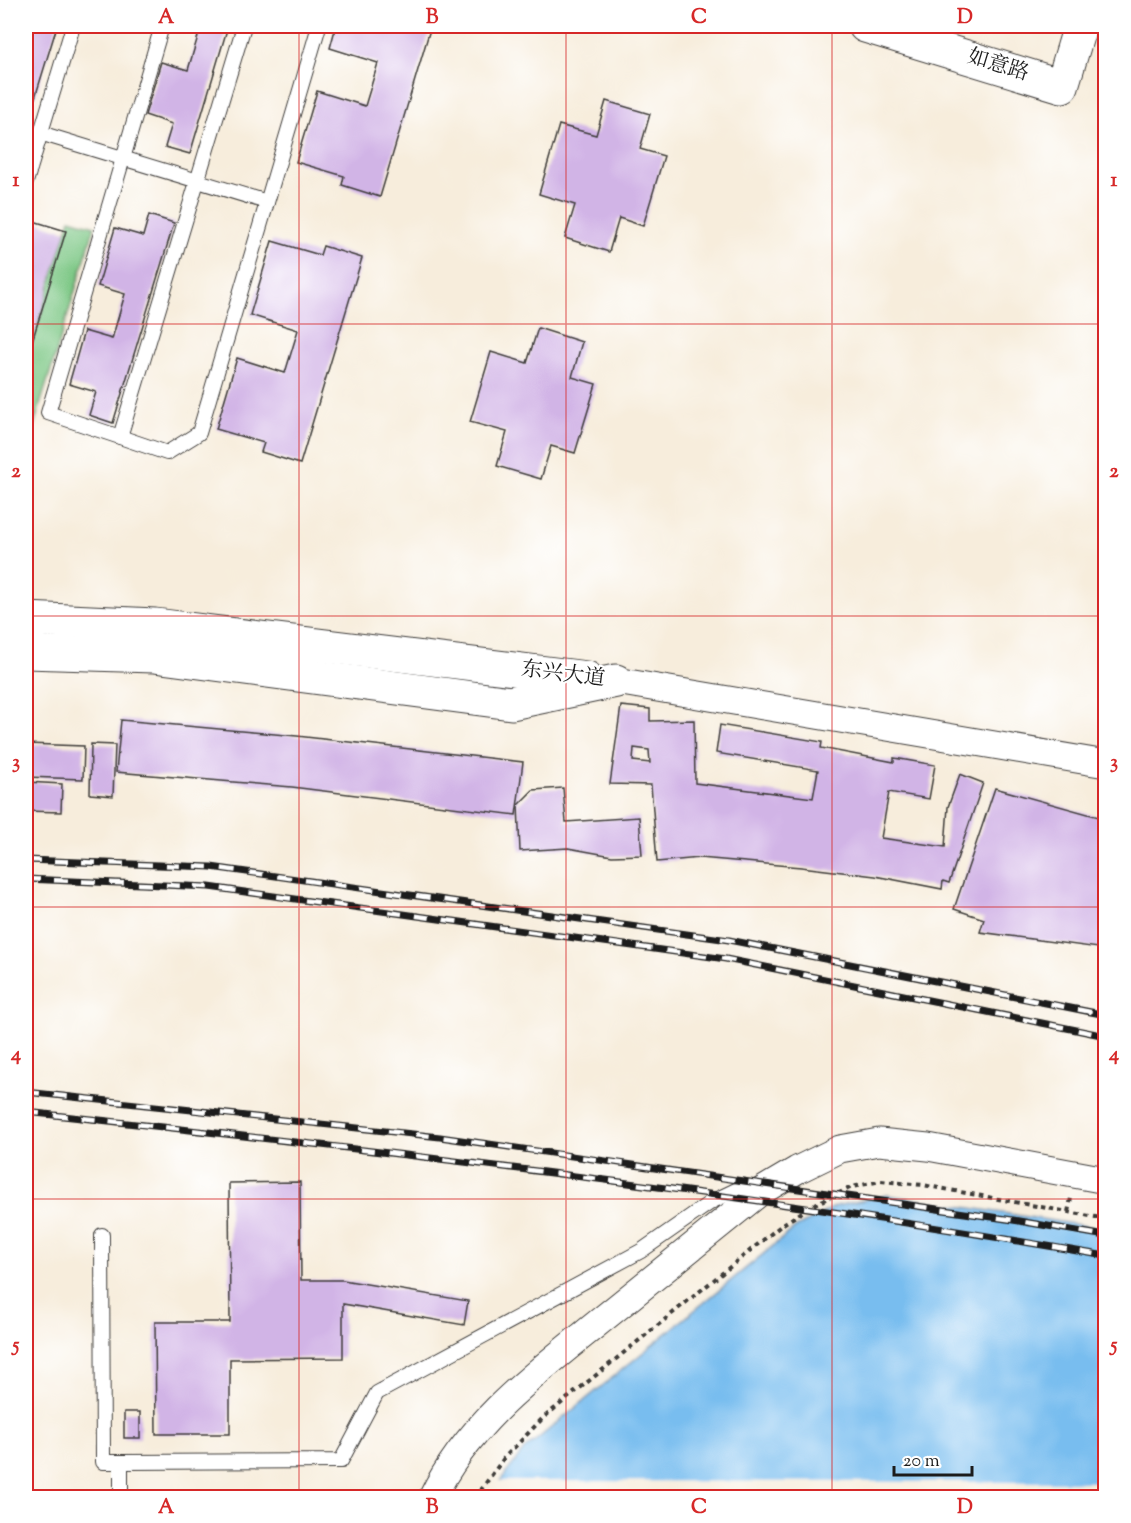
<svg xmlns="http://www.w3.org/2000/svg" width="1131" height="1523" viewBox="0 0 1131 1523" font-family="'Sorts Mill Goudy','Noto Serif SC',serif">
<style>
.green{fill:#7ec886;stroke:#4d7251;stroke-width:1.5}
.water{fill:#78bdef;stroke:#4a6c86;stroke-width:1.5}
.pier{fill:#f7eddc}
.building{fill:#d1b4e6;fill-rule:evenodd}
.lines{fill:none;stroke-linecap:round;stroke-linejoin:round}
.lane-casing{stroke:#3d3b39;stroke-width:16}
.street-casing{stroke:#3d3b39;stroke-width:29}
.secondary-casing{stroke:#3d3b39;stroke-width:35}
.path{stroke:#3d3b39;stroke-width:4;stroke-dasharray:4.5 4.5;stroke-linecap:butt}
.lane{stroke:#fff;stroke-width:14}
.street{stroke:#fff;stroke-width:27}
.secondary{stroke:#fff;stroke-width:33}
.rail-casing{stroke:#1c1c1c;stroke-width:7}
.rail{stroke:#fff;stroke-width:4.5;stroke-dasharray:14;stroke-linecap:butt}
.grid{fill:none;stroke:#d62828;stroke-width:1.5;stroke-opacity:0.55}
.labels{text-anchor:middle;dominant-baseline:central;stroke-width:4.5;stroke-linejoin:round;paint-order:stroke}
.street-label{font-size:21px;fill:#1c1c1c;stroke:#fff}
.neatline{fill:none;stroke:#d62828;stroke-width:2}
.grid-label{font-size:20px;text-anchor:middle;font-weight:bold;fill:#d62828}
</style>
<rect width="100%" height="100%" fill="#fff"/>
<filter id="ink" filterUnits="userSpaceOnUse"><feTurbulence type="fractalNoise" baseFrequency=".0167" numOctaves="2"/><feDisplacementMap in="SourceGraphic" scale="12" xChannelSelector="R" yChannelSelector="G"/><feConvolveMatrix kernelMatrix="1 2 1 2 8 2 1 2 1" color-interpolation-filters="sRGB"/></filter>
<filter id="wash" filterUnits="userSpaceOnUse"><feTurbulence type="fractalNoise" baseFrequency=".008" numOctaves="4" result="noise"/><feDisplacementMap in="SourceGraphic" scale="24" xChannelSelector="R" yChannelSelector="G"/><feGaussianBlur stdDeviation="1.35" result="paint"/><feColorMatrix in="noise" values="0 0 0 0 0 0 0 0 0 0 0 0 0 0 0 0 0 1.4 0 .05"/><feComposite in="paint" operator="in"/></filter>
<g filter="url(#wash)">
<rect width="100%" height="100%" fill="#f7eddc"/>
<path class="green" d="M70,219L95,226L26,451V363Z"/>
<path class="water" d="M887,1195L1105,1229V1497L487,1498L524,1450L795,1228L836,1206Z"/>
<path class="pier" d="M496,1481L1105,1482L1106,1497L484,1498Z"/>
<g id="blocks">
<g class="building">
<path d="M26,26H57L26,127Z"/>
<path d="M201,26H228L190,154L165,147L172,124L145,115L161,62L188,70Z"/>
<path d="M336,26H431L380,197L342,185L344,176L296,162L317,91L365,106L378,63L330,48Z"/>
<path d="M606,101L650,114L640,149L664,156L643,226L619,218L609,252L565,238L575,205L539,194L559,125L596,135Z"/>
<path d="M149,215L174,223L113,423L89,415L96,392L69,384L84,331L112,339L125,294L98,286L115,228L143,236Z"/>
<path d="M30,220L66,231L26,361V236Z"/>
<path d="M272,241L320,255L323,246L362,258L300,464L261,452L264,443L216,429L237,358L285,373L298,330L250,315Z"/>
<path d="M538,328L582,342L572,377L596,384L575,453L551,446L541,479L497,466L507,432L470,422L491,352L527,363Z"/>
<path d="M621,706L650,709V721L694,720L695,783L813,798L818,770L716,753L720,725L822,742L821,748L894,762V758L935,765L929,799L889,792L881,838L945,847L948,807L960,774L983,783L949,883L943,881L942,889L875,876L801,867L700,858L657,862L651,785L610,784ZM634,748L649,750L650,763L633,761Z"/>
<path d="M121,720L297,736L523,762L516,815L292,787L116,772Z"/>
<path d="M26,744L84,746L83,779L26,777Z"/>
<path d="M91,744L115,745L113,796L90,794Z"/>
<path d="M26,782L62,784L61,812L26,811Z"/>
<path d="M563,788L566,822L639,817L642,855L612,856L568,848L520,851L518,805L533,790Z"/>
<path d="M995,788L1106,819V949L980,932L984,919L954,909Z"/>
<path d="M300,1182L301,1280H343L468,1301L464,1325L343,1304V1358L230,1359V1434H156L155,1322H230L229,1183Z"/>
<rect x="124" y="1412" width="16" height="26"/>
</g>
</g>
</g>
<g filter="url(#ink)">
<use href="#blocks" fill-opacity="0" stroke="#3d3b39" stroke-width="1.5"/>
<g class="lines">
<g class="lane-casing">
<g id="lane">
<path d="M244,26L120,437L167,453L199,433L319,26"/>
<path d="M40,133L267,202"/>
<path d="M26,182L73,26"/>
<path d="M120,437L48,413L162,26"/>
<path d="M102,1235L103,1462H121V1498"/>
<path d="M121,1462L341,1461L377,1393L641,1251L711,1202L736,1190L758,1192"/>
</g>
</g>
<g class="street-casing">
<g id="street">
<path d="M616,681L1106,764"/>
<path d="M432,1498C469,1421 540,1370 604,1318C656,1276 708,1234 760,1192L797,1170L840,1149L879,1142L928,1147L1106,1180"/>
</g>
</g>
<g class="secondary-casing">
<g id="secondary">
<path d="M865,26L1062,86L1080,26"/>
<path d="M26,619L155,625L587,678"/>
<path d="M26,652L154,656L511,703L616,681"/>
</g>
</g>
<g class="path">
<path d="M1068,1212L1071,1198"/>
<path d="M475,1498L504,1458L543,1418L783,1224L815,1204L852,1187L881,1181L923,1185L1106,1219"/>
</g>
<use href="#lane" class="lane"/>
<use href="#street" class="street"/>
<use href="#secondary" class="secondary"/>
<g class="rail-casing">
<g id="rail">
<path d="M26,860L211,867L729,940L1106,1015"/>
<path d="M26,879L209,887L726,959L1106,1036"/>
<path d="M26,1092L440,1137L1013,1220L1106,1236"/>
<path d="M26,1112C387,1151 748,1193 1106,1256"/>
</g>
</g>
<use href="#rail" class="rail"/>
</g>
</g>
<path class="grid" d="M299,26V1498M566,26V1498M832,26V1498M26,324H1106M26,616H1106M26,907H1106M26,1199H1106"/>
<g class="labels">
<g class="street-label">
<text transform="translate(998 66) rotate(17)">如意路</text>
<text transform="translate(563 675) rotate(7)">东兴大道</text>
</g>
</g>
<rect width="1131" height="1523" fill="none" stroke="#fff" stroke-width="66"/>
<path d="M894 1466v9h78v-9" fill="none" stroke="#1c1c1c" stroke-width="3"/>
<text x="903" y="1466" font-size="18" fill="#1c1c1c" stroke="#ffffff" stroke-width="4.5" paint-order="stroke">20 m</text>
<rect x="33" y="33" width="1065" height="1457" class="neatline"/>
<g class="grid-label">
<text x="166" y="23">A</text>
<text x="432" y="23">B</text>
<text x="699" y="23">C</text>
<text x="965" y="23">D</text>
<text x="16" y="186">1</text>
<text x="1114" y="186">1</text>
<text x="16" y="477">2</text>
<text x="1114" y="477">2</text>
<text x="16" y="768">3</text>
<text x="1114" y="768">3</text>
<text x="16" y="1060">4</text>
<text x="1114" y="1060">4</text>
<text x="16" y="1351">5</text>
<text x="1114" y="1351">5</text>
<text x="166" y="1513">A</text>
<text x="432" y="1513">B</text>
<text x="699" y="1513">C</text>
<text x="965" y="1513">D</text>
</g>
</svg>
